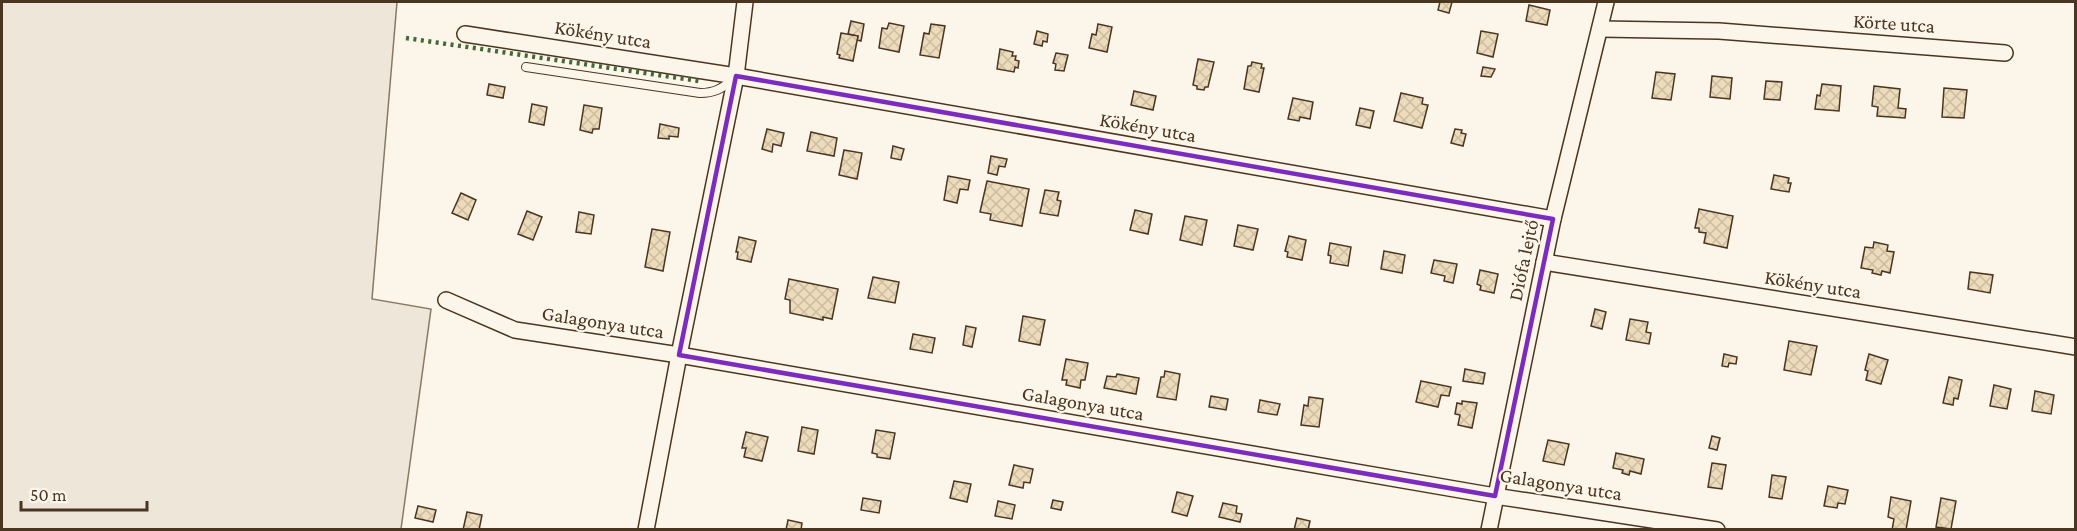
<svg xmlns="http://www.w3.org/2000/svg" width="2077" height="531" viewBox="0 0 2077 531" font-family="'Crimson Pro',serif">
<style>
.green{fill:#ede6d9;stroke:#887966;stroke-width:1.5}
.building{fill:url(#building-cross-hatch);stroke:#4a3520;stroke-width:1.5}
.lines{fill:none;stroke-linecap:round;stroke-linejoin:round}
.service-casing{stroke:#4a3520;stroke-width:10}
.minor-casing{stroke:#4a3520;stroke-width:18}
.service{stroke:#fbf6e9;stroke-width:8}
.minor{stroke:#fbf6e9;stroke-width:15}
.hedge{stroke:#436837;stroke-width:4.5;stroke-dasharray:3 4.5;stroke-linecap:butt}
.marked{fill:none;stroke:#7b2cbf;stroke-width:4.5;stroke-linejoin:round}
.labels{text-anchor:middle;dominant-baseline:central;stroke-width:4.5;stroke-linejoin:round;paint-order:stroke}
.street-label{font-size:20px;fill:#4a3520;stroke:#fbf6e9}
</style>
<defs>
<pattern id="building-cross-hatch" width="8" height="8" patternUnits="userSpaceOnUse" patternTransform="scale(1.5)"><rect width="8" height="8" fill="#ecdcbc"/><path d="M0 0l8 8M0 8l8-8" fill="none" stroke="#ccbda1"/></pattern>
</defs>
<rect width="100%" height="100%" fill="#fbf6e9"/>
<path class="green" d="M2,2H397L372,299L431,309L401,529H2Z"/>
<g class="building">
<path d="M1440,2H1452L1449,13L1438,10Z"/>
<path d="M1529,5L1550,10L1547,25L1526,21Z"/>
<path d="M851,21L864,24L861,41L857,40L858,36L848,34Z"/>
<path d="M889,23L904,26L899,52L879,48L882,28L887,29Z"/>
<path d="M931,24L945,26L939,58L920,55L924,33L929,34Z"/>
<path d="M1098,24L1112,27L1107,52L1089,48L1092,34L1096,35Z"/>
<path d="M1037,31L1048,34L1047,42L1043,41L1042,46L1034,44Z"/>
<path d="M1481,31L1498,34L1493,57L1477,53Z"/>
<path d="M841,33L858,36L853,61L839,58L840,55L837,54Z"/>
<path d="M1000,49L1013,52L1012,56H1016L1015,60L1019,61L1018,68L1015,67L1014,72L997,69Z"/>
<path d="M1056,53L1068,55L1064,71L1055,70L1056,64L1053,63Z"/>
<path d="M1198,59L1214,62L1208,87H1205L1204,90L1197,89V86L1193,85Z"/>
<path d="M1252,62L1262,64L1261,68H1264L1259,92L1244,89L1248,66H1251Z"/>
<path d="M1483,67L1495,69L1491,77L1481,76Z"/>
<path d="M1656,72L1675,74L1671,100L1652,98Z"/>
<path d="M1712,76L1732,78L1730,99L1710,97Z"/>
<path d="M1766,81L1782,82L1780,100L1764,99Z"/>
<path d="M489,84L505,87L503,98L487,95Z"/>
<path d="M1822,84L1841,86L1839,111L1815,109L1817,95L1820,96Z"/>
<path d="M1874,86L1900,89L1898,108L1906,109L1905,118L1877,116L1878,107L1872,106Z"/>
<path d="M1944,88L1967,90L1964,118L1942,117Z"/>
<path d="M1134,91L1156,96L1153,110L1131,105Z"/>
<path d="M1401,93L1423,98L1422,104L1428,105L1422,128L1394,121Z"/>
<path d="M1293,98L1313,102L1310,119L1300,117L1299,121L1288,119Z"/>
<path d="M532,104L547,107L544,125L529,122Z"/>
<path d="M584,105L602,108L599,129H593L592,133L580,130Z"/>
<path d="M1360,108L1374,111L1370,128L1356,125Z"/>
<path d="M660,124L679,128L678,137L669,136V139L658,138Z"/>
<path d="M767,129L784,133L781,146L773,144L772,152L762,149Z"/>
<path d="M1455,129L1462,130L1461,133L1466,134L1463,146L1451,143Z"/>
<path d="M811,132L837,138L834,156L807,151Z"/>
<path d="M893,146L904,149L901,160L891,158Z"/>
<path d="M844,150L862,153L857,179L839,175Z"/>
<path d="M991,156L1007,159L1005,167L999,166L997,175L988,173Z"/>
<path d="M1774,175L1789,178L1788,183H1791L1789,192L1771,189Z"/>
<path d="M948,176L970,180L968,190L960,189L957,203L944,200Z"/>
<path d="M987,181L1029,189L1022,226L990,220L991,214L980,212Z"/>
<path d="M1045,190L1059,192L1057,200L1061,201L1058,216L1040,213Z"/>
<path d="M461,193L476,200L468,220L452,213Z"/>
<path d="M1699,209L1733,216L1727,248L1704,243L1706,233L1699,232V228H1695Z"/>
<path d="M1135,210L1152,214L1148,234L1130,230Z"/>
<path d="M527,211L542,217L533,240L518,234Z"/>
<path d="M579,212L594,215L591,234L576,232Z"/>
<path d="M1185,216L1207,220L1202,245L1180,240Z"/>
<path d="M1238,225L1258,229L1253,250L1234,246Z"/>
<path d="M652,229L670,232L663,271L645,267Z"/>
<path d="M1289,236L1306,240L1302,260L1287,257L1288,252L1285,251Z"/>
<path d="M739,237L756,241L751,262L737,259L738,252H736Z"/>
<path d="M1874,242L1888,245L1887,251L1894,252L1890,273L1882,271L1881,275L1872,273L1873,270L1861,268L1865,247L1873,248Z"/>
<path d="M1330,243L1351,247L1348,266L1330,263L1331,256L1328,255Z"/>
<path d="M1384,251L1405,255L1402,273L1381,269Z"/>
<path d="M1434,260L1457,264L1453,283L1444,281L1445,276L1431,273Z"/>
<path d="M1480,270L1498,274L1494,293L1480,290L1481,286L1477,284Z"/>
<path d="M1970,272L1993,275L1990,293L1968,289Z"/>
<path d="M873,277L899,282L895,303L868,298Z"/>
<path d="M789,279L838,289L832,319L823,317V320L790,313V300L785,299Z"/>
<path d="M1595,309L1606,312L1602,329L1591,326Z"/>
<path d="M1023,316L1045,320L1040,345L1019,341Z"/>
<path d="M1630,319L1648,322L1646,332L1651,333L1649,344L1626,340Z"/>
<path d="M966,326L976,328L972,347L963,345Z"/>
<path d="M913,334L935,338L932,353L910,349Z"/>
<path d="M1789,341L1817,346L1811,375L1784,370Z"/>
<path d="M1724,354L1737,357L1736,364L1729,363L1728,367L1722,366Z"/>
<path d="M1869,354L1888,360L1881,384L1866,380L1868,371L1865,370Z"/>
<path d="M1066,359L1088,363L1085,380H1081L1080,388L1066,385L1067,380H1062Z"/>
<path d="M1465,369L1485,373L1483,384L1463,381Z"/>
<path d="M1165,371L1180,374L1176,400L1157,397L1161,377H1164Z"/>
<path d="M1117,374L1139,378L1136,394L1104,388L1107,376L1116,377Z"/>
<path d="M1949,377L1962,380L1958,399L1954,398L1953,405L1943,403Z"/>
<path d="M1421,381L1451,387L1449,396L1441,395L1438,407L1416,402Z"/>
<path d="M1994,385L2011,389L2007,409L1990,406Z"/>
<path d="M2035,391L2054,395L2051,414L2032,411Z"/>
<path d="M1211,396L1228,399L1226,410L1209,407Z"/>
<path d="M1309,397L1323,399L1319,427L1301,425L1304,405L1308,406Z"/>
<path d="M1260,400L1280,404L1277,415L1258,412Z"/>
<path d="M1462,401L1477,403L1472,428L1458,425L1460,415L1455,414L1457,403L1462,404Z"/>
<path d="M802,427L818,430L814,454L798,451Z"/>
<path d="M876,430L895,433L890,459L877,457V454L872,453Z"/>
<path d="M746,432L768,437L762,461L744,457L746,448H742Z"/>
<path d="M1712,436L1720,438L1717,450L1709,448Z"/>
<path d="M1548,440L1569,444L1564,465L1543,461Z"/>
<path d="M1616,453L1644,459L1641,474L1630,471L1629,475L1622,473L1623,470L1613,468Z"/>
<path d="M1712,463L1726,465L1722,489L1708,487Z"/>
<path d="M1014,465L1033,469L1030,483L1024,482L1023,488L1009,485Z"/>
<path d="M1772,475L1786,477L1782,499L1769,497Z"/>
<path d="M954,481L971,484L967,502L950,498Z"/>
<path d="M1828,486L1848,490L1845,504L1838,503L1837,508L1824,506Z"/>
<path d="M1177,492L1193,496L1187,516L1172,512Z"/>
<path d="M1891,497L1911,501L1906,530H1892L1894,519L1888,517Z"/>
<path d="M863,498L881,501L879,513L861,510Z"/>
<path d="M1941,498L1956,501L1951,529L1936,527Z"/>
<path d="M1053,500L1063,502L1061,510L1051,508Z"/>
<path d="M998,501L1015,505L1012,519L995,516Z"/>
<path d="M1223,503L1237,506L1236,513L1242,514L1240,522L1219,517Z"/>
<path d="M418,506L436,510L433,522L415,518Z"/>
<path d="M467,512L482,515L479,530H463Z"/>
<path d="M1297,518L1310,521L1308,530H1294Z"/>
<path d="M788,520L802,523L801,530H786Z"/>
</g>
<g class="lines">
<g class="service-casing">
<path id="service" d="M526,67L700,93C714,93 722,89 733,79"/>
</g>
<g class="minor-casing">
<g id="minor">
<path d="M1601,29L1719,31L2005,53"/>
<path d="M465,34L736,76L1553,219"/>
<path d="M1544,262L2076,347"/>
<path d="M446,300L515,330L679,355L1495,496L1717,530"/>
<path d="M646,530L679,355L736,76L745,2"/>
<path d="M1489,530L1553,219L1606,2"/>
</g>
</g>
<use href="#service" class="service"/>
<use href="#minor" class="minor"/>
<path class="hedge" d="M406,38L699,81"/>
</g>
<path class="marked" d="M736,76L1553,219L1495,496L679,355Z"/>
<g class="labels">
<g class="street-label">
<text transform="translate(1894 23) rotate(4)">Körte utca</text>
<text transform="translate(603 34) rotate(9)">Kökény utca</text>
<text transform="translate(1148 127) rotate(10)">Kökény utca</text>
<text transform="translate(1523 260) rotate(-78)">Diófa lejtő</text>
<text transform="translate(1813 284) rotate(9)">Kökény utca</text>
<text transform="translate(603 322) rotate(9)">Galagonya utca</text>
<text transform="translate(1083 403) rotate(10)">Galagonya utca</text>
<text transform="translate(1561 484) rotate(9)">Galagonya utca</text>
</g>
</g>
<rect width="2077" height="531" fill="none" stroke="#4a3520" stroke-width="6"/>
<path d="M21 501v9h126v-9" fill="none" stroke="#4a3520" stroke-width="3"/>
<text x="30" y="501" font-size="18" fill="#4a3520" stroke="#fbf6e9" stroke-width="4.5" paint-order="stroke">50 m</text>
</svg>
